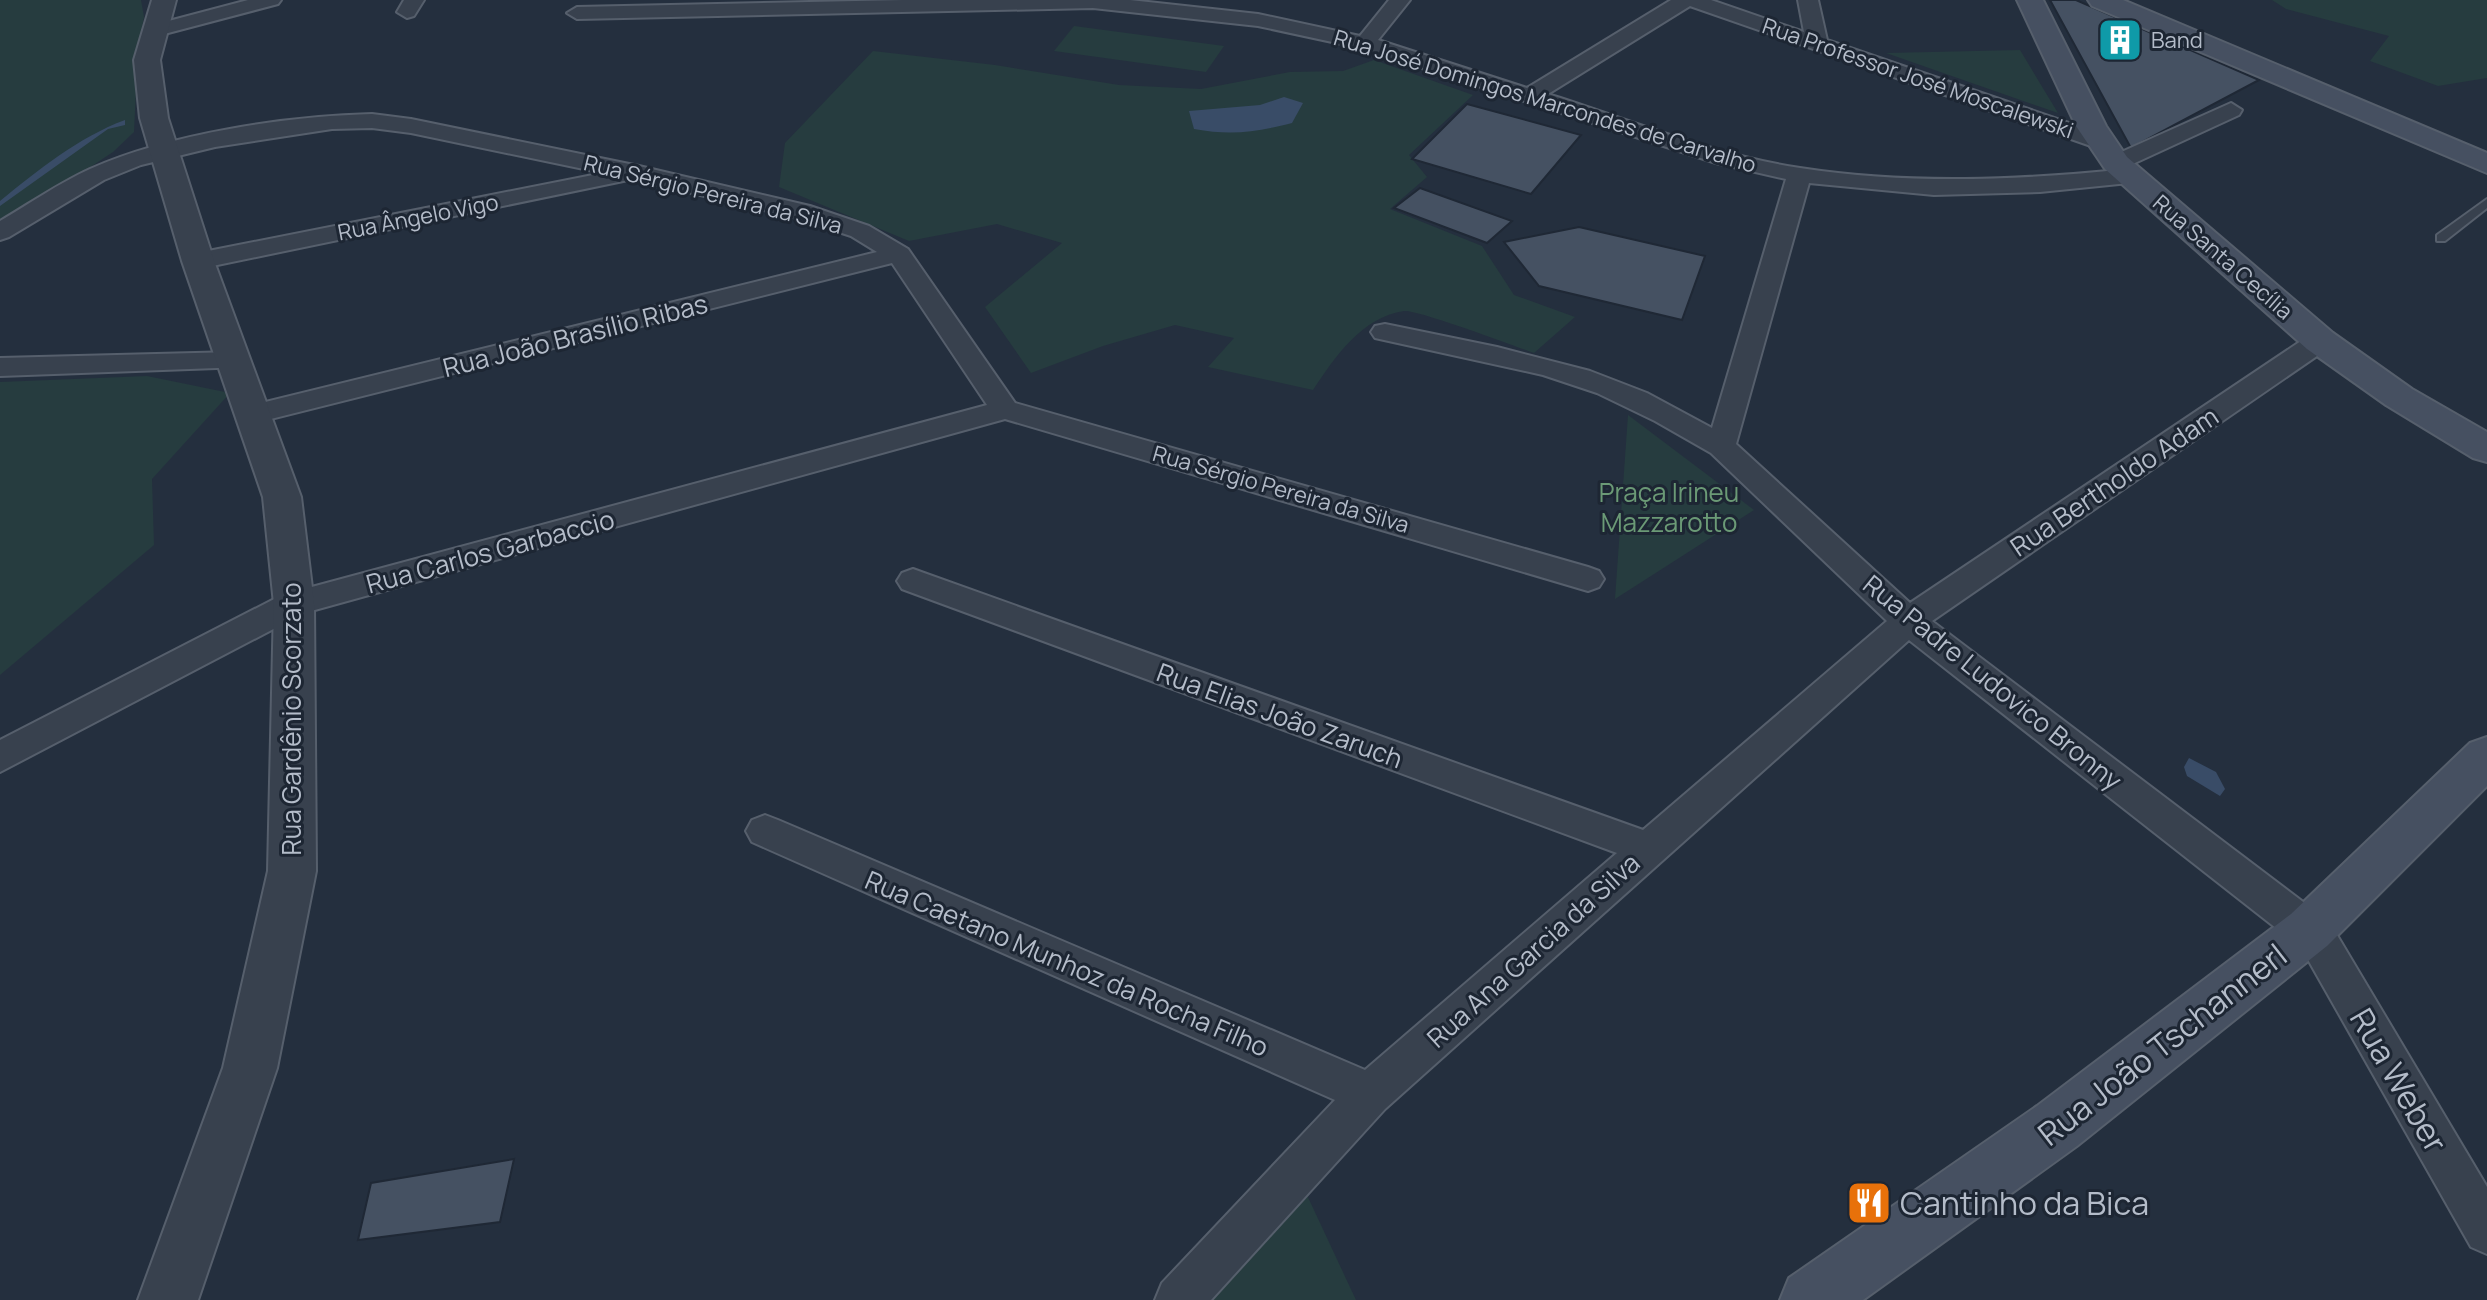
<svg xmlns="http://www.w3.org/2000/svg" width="2487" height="1300" viewBox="0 0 2487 1300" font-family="Manrope,sans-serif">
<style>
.green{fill:#263c3f}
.water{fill:#394c67}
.building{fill:#455162;stroke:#1f2835;stroke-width:2}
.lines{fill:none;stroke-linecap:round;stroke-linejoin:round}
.service-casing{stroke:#565f6c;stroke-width:4}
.minor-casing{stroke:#565f6c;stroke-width:4}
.tertiary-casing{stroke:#565f6c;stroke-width:4}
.secondary-casing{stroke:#565f6c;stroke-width:4}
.service{fill:#38414e;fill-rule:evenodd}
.minor{fill:#38414e;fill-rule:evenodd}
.tertiary{fill:#38414e;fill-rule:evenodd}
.secondary{fill:#465061;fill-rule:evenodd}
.labels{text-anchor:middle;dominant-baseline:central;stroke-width:6;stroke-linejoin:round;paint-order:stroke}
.far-poi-label{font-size:22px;fill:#b4bcc9;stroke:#1d2633;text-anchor:start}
.far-street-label{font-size:22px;fill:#b4bcc9;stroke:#1d2633}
.street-label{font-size:26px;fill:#b4bcc9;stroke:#1d2633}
.park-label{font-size:26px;fill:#6b9a76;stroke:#1d2633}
.near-street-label{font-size:32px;fill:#b4bcc9;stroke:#1d2633}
.near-poi-label{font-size:32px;fill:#b4bcc9;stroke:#1d2633;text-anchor:start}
</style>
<rect width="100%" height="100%" fill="#242f3e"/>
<g class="green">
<path d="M0,0H141L144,17L138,47L134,132L113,152L0,227Z"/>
<path d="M2272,0H2487V78L2438,86L2370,61L2389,36L2286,9Z"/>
<path d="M1074,26L1224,46L1206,72L1054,51Z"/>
<path d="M2020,50L2058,113L1886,53Z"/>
<path d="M873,51L995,65L1119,85L1201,89L1290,72L1343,71L1374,60L1473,95L1409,155L1427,177L1390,209L1482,246L1514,295L1575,317L1534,353C1515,346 1416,309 1404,311C1362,317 1335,357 1313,390L1208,367L1234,338L1175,325L1103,346L1031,373L985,307L1062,243L997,224L909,241L779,187L785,143Z"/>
<path d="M147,376L230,393L152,479L154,545L0,675V382Z"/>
<path d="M1628,415L1754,510L1615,599Z"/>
<path d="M1306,1193L1356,1300H1199Z"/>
</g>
<g class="water">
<path d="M1284,97L1303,103L1292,123C1256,132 1232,136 1194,129L1189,111L1260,105Z"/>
<path d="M125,120V125L108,129L0,206V201C38,170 79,137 125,120Z"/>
<path d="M2189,758L2216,772L2225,789L2220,796L2187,776L2184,767Z"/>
</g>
<g class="building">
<path d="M2050,0H2076L2259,80L2131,148Z"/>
<path d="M1467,104L1581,135L1531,194L1412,159Z"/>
<path d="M1420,188L1512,221L1487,243L1394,208Z"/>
<path d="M1579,227L1705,256L1682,320L1539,286L1504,242Z"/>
<path d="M514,1159L500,1222L358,1240L371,1183Z"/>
</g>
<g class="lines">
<g class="service-casing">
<path id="service" d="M2487,199V208L2445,241H2437V235Z"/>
</g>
<g class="minor-casing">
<g id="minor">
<path d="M248,0H281L278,4L153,37L143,31L146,27Z"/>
<path d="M404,0H424L414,16L407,18L397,12Z"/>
<path d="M903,0H1130L1258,14L1360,36L1389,0H1410L1378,40L1527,88L1671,0H1711L1804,32L1798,0H1818L1827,40L2107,136L2111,141L2107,146H2091L1690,6L1548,94C1630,120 1714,155 1800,168C1910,185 2019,180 2129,169L2137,171L2141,176L2137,181L2129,183L2040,192L1934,195L1809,183L1736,444L1910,603L2310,335L2320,333L2330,335L2334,341L2330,347L1932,621L2323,917L2334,930L2487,1187V1254L2471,1247L2306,956L2295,943L1909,640L1385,1109L1211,1300H1155L1162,1283L1335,1100L752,842L746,831L752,820L765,815L778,820L1365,1070L1617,853L902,589L897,581L902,573L913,569L924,573L1643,830L1887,621L1711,453L1655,421L1597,393L1543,375L1375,338L1371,332L1375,326L1385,324L1497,347L1590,371L1647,393L1712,428L1786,179L1716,163L1360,48L1258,26L1093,8L577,19L567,13L577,7Z"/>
<path d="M2231,103L2242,110L2239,115L2124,168H2108L2104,163L2108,158Z"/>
<path d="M372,114L411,119L639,166L810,206L869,226L908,249L1015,403L1588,567L1599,571L1604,579L1599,587L1588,591L1005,419L304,613L0,772V740L282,595L987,405L892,263L251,424L241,422L237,415L241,408L877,252L851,236L793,217L633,179L198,269L189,266L185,261L189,256L198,253L603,173L411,133L372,128L332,129L215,147L141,165L104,180L9,237L0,240V221C29,204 59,183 90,169C168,134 287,116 372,114Z"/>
<path d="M234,352L244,355L248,361L244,367L0,376V358Z"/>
</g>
</g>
<g class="tertiary-casing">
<path id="tertiary" d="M152,0H176L160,60L168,118L214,261L301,497L314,604L316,871L277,1068L198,1300H138L223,1068L268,871L274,604L263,497L182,261L140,118L134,60Z"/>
</g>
<g class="secondary-casing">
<g id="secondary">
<path d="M2017,0H2043L2106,126L2127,157L2333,333L2412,389L2487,432V462L2473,458L2386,405L2307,349L2105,169L2076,126Z"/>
<path d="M2088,0H2123L2487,153V173L2092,6Z"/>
<path d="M2487,737V786L2327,946L2077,1146L1863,1300H1780L1789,1278L2037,1106L2291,914L2470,743Z"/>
</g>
</g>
<use href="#service" class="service"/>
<use href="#minor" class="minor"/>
<use href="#tertiary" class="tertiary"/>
<use href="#secondary" class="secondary"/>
</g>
<defs>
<g id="building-square" transform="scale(2.3)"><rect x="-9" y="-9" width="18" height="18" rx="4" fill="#0f9aa8" stroke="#1d2633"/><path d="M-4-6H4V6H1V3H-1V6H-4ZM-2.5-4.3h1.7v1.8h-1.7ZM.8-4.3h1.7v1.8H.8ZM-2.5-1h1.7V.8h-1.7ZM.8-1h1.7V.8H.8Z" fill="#fff"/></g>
<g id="restaurant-square" transform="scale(2.3)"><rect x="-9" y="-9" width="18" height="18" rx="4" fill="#e8710a" stroke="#1d2633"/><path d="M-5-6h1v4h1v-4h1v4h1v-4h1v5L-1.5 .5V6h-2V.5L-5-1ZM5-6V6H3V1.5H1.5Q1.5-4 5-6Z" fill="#fff"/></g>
</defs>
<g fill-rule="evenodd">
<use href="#building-square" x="2120" y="40"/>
<use href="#restaurant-square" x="1869" y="1203"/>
</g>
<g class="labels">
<g class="far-poi-label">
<text x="2151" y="40">Band</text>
</g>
<g class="far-street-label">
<text transform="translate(1918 78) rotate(19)">Rua Professor José Moscalewski</text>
<text transform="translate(1545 101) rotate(17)">Rua José Domingos Marcondes de Carvalho</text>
<text transform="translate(713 194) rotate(14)">Rua Sérgio Pereira da Silva</text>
<text transform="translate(418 217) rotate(-11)">Rua Ângelo Vigo</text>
<text transform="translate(2223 257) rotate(41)">Rua Santa Cecília</text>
<text transform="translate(1281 489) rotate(16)">Rua Sérgio Pereira da Silva</text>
</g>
<g class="street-label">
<text transform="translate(575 335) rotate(-14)">Rua João Brasílio Ribas</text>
<text transform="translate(2114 481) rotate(-34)">Rua Bertholdo Adam</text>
<text transform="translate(490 551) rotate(-15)">Rua Carlos Garbaccio</text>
<text transform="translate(1993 682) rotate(39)">Rua Padre Ludovico Bronny</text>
<text transform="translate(1280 715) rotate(20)">Rua Elias João Zaruch</text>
<text transform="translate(291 719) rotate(-90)">Rua Gardênio Scorzato</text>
<text transform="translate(1533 950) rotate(-42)">Rua Ana Garcia da Silva</text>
<text transform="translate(1067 963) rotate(23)">Rua Caetano Munhoz da Rocha Filho</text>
</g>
<g class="park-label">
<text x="1669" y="492">Praça Irineu<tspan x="1669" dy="30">Mazzarotto</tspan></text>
</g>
<g class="near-street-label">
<text transform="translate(2162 1044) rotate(-38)">Rua João Tschannerl</text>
<text transform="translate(2399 1080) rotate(60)">Rua Weber</text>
</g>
<g class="near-poi-label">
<text x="1900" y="1203">Cantinho da Bica</text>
</g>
</g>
</svg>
